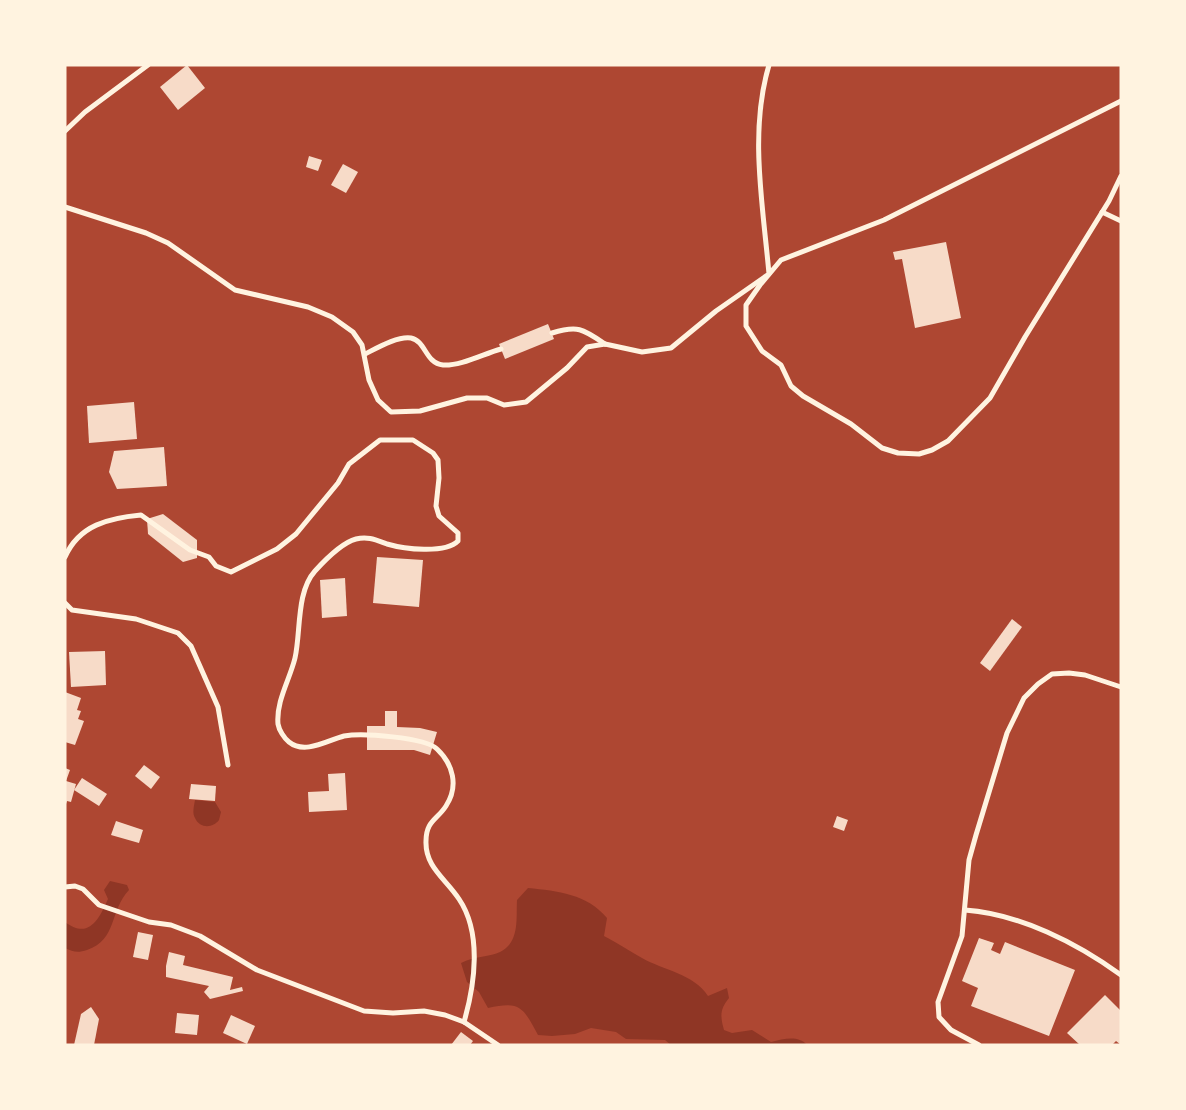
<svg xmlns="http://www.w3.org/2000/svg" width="1186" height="1110" viewBox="0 0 1186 1110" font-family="'DM Sans',sans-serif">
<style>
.green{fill:#ae4732}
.water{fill:#8f3625}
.building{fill:#f7dbc8}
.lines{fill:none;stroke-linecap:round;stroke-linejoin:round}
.service{stroke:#fff3e0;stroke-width:5}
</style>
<rect width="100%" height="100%" fill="#c8553d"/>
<rect class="green" x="65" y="65" width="1056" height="980"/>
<g class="water">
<path d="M195,800L215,802L221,812L219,820C213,828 200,829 195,818C192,813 194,806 195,800Z"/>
<path d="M110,881L127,885L129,890C109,911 118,939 87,950C78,953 73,952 65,948V922C89,940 99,919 108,899L104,890Z"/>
<path d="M528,888C558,891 587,894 607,918L604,936C618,943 629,951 642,958C663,970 694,974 708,996L727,988L729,998C720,1009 720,1016 724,1030L732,1033L752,1030L771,1042C784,1039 798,1035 807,1045H671L665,1040L626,1039L616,1032L591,1028L575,1034L552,1036L538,1035C523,1007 520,1001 488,1008L479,992L467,982L461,963C474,956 491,957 500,952C520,942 516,919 517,900Z"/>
</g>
<g class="building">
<path d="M187,65L205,88L178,110L160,87Z"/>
<path d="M309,156L322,160L318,171L306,167Z"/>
<path d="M343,164L358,172L346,193L331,185Z"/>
<path d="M946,242L961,318L915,328L902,259L895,260L893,252Z"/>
<path d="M548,324L554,339L505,359L499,344Z"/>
<path d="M134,402L137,439L89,443L87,406Z"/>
<path d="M164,447L167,486L117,489L109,472L114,451Z"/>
<path d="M163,514L197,540V558L183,562L148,534L147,519Z"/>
<path d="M377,557L423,560L419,607L373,603Z"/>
<path d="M345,578L347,616L322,618L320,580Z"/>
<path d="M1012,619L1022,627L990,671L980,663Z"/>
<path d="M105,651L106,685L71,687L69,652Z"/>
<path d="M65,692L81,698L77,710L81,711L78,719L84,721L75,745L65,742Z"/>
<path d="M385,711H397V727L420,728L437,732L430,755L414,750H367V726H385Z"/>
<path d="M144,765L160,777L151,789L135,776Z"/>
<path d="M65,768L70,770L66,781L76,784L71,802L67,801L65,807Z"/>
<path d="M345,773L347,810L309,812L308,792L329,791L328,774Z"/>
<path d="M82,778L107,794L99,806L74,790Z"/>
<path d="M191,784L216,786L215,801L189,799Z"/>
<path d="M837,816L848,820L844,831L833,827Z"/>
<path d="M116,821L143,830L139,843L111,835Z"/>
<path d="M138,932L153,935L148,960L133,957Z"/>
<path d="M979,938L994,943L991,950L1000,954L1005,942L1075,970L1049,1036L971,1006L978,988L962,981Z"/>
<path d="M169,952L185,956L183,965L233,977L230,990L242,987L243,991L210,999L204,992L209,986L166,977V966Z"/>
<path d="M1105,995L1121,1011V1045L1116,1041L1112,1045H1080L1067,1033Z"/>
<path d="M91,1007L99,1019L94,1045H74L81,1014Z"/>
<path d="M177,1013L199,1015L197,1035L175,1033Z"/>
<path d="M231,1015L255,1026L247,1044L223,1033Z"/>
<path d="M461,1032L473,1041L470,1045H451Z"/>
</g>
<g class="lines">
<g class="service">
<path d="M1121,101L884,220L781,260L760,285L746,305V326L762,351L781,365L791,386L803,396L851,424L882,448L898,453L919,454L932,450L948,441L990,398L1025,337L1109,201L1121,176"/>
<path d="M65,131L85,112L148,65"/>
<path d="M65,207L146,233L168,243L235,290L308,307L332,317L353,332L362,345L369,380L378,400L391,412L420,411L467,398H487L504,405L526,402L567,368L587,347L605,344L642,352L671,348L716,311L769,274C763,205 749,132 769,65"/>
<path d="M1102,212L1121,221"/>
<path d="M552,333C578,325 583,329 605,344"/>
<path d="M365,354C377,348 397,336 411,338C426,341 425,363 443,365C461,366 483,354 501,349"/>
<path d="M65,557C79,525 109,518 141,515L190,550L209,557L216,566L231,572L277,549L296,534L338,483L349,464L380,440H413L433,453L438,460L439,478L436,506L439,516L458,533V541C445,554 404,549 387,544C376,540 368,536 356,539C341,543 325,560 315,571C296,592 301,632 295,658C290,679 276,701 278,724C279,730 284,738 289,742C305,755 328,740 344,736C362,733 425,737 437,749C453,764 459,786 446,806C437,820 426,821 426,841C425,867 446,879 459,899C482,933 475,984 464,1022"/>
<path d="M65,603L72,610L136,619L178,633L191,646L218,707L228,765"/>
<path d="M65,887L75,886L83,889L99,905L149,922L171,925L200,936L257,970L364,1011L393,1013L424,1011L445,1015L464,1022L498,1045"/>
<path d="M965,910C1020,914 1077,943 1121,975"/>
<path d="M979,1045L951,1030L939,1017L938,1002L962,936L969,860L976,835L1007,733L1024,698L1038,684L1052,674L1069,673L1085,675L1121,687"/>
</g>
</g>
<rect width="1186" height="1110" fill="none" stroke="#fff3e0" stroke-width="133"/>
</svg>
